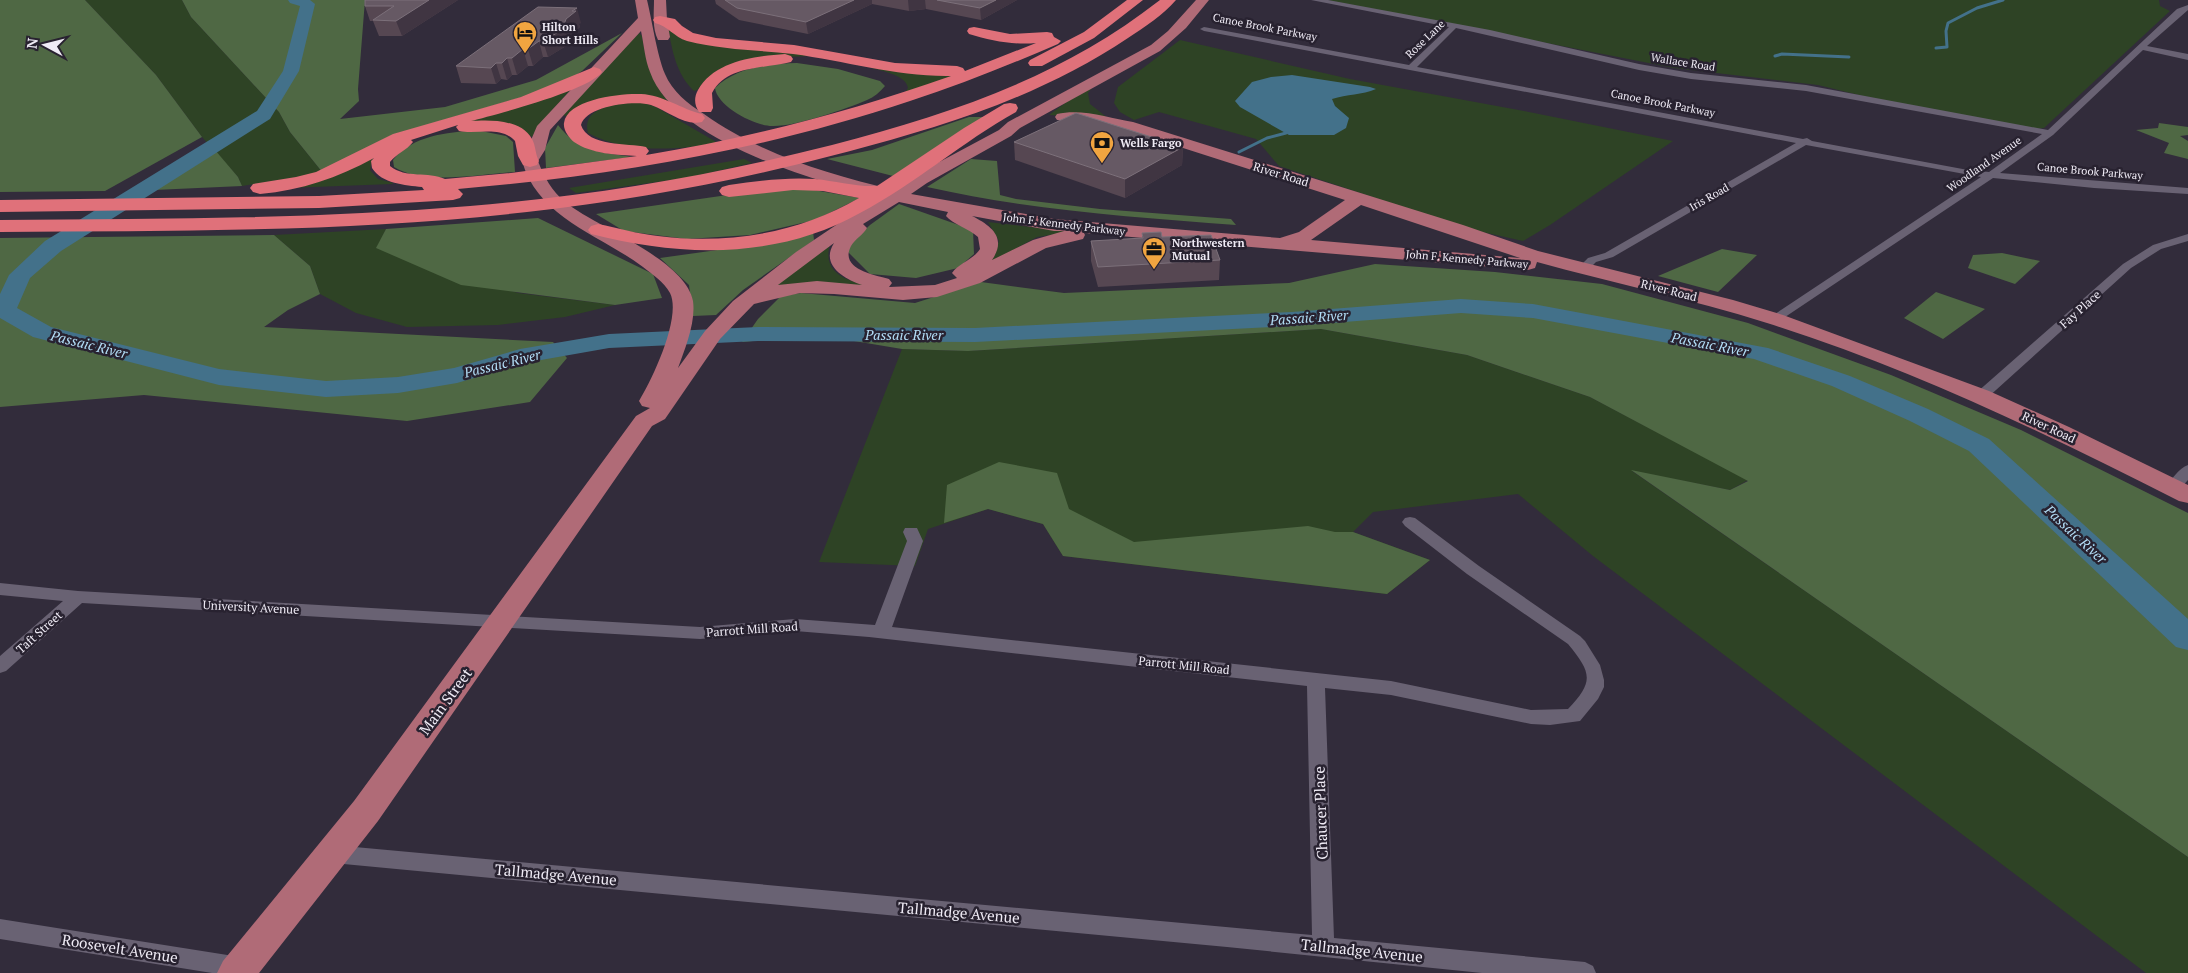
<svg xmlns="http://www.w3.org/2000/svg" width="2188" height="973" viewBox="0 0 2188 973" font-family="'PT Serif',serif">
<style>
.green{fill:#2e4325}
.forest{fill:#4f6844}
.water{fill:#43718a}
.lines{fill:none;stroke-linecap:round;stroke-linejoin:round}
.stream{stroke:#43718a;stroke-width:3}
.river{fill:#43718a;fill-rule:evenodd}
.street{fill:#696273;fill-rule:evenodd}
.primary{fill:#b06b77;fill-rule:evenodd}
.highway{fill:#e0717a;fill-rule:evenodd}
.wall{fill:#564752}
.shaded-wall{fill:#403542}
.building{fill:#665964;stroke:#7c707a}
.labels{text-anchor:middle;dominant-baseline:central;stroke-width:5;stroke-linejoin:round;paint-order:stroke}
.far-poi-label{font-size:11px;font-weight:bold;fill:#efebf5;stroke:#282230;text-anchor:start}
.far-street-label{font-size:11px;fill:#efebf5;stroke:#282230}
.street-label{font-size:12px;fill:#efebf5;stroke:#282230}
.water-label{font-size:14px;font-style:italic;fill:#b2ddf6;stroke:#282230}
.near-street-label{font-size:15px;fill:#efebf5;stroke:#282230}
</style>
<rect width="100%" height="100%" fill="#322c3b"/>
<g class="green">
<path d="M85,0H182L191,17L279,112L290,132L323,173L242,186L238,177L202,137L156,75Z"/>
<path d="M1327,0H2159L2160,6L2170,11L2044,128L2035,129L1863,96L1818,85L1674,68Z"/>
<path d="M668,27L673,31L811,56L787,57L704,82L697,90L694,91C676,74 672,50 668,27Z"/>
<path d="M639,33L642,36C646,62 651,81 668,101L658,98L572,112L566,116L560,114Z"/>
<path d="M1180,40L1350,79L1524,111L1673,141L1550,225L1523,241L1469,229L1279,166L1256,139L1159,112L1134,120L1120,112L1114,103L1118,87Z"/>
<path d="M871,68L957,74L903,95L908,88C906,75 882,71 871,68Z"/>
<path d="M1092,88L1088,93L1090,104L1109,119L1049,115L1068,101Z"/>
<path d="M571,89L540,124L532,137L525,132L468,124L451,126Z"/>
<path d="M631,103H645L656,107L718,143C677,150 626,154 588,133C581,109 612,104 631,103Z"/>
<path d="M380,152L372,160L370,170L378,179L393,183L392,184L288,188Z"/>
<path d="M744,159L752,163L686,178L576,193L569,188Z"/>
<path d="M988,222L1071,232L1037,237L990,263L999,241Z"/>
<path d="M386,229L377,248L518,293L615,305L565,317L498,325L407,327L356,313L320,294L310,266L274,235Z"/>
<path d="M831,241C818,278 856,283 883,288L813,282L775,286Z"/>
<path d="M1321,329L1467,355L1590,397L1748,480L1730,490L1632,471L2188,857V973H2146L1593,556L1518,494L1373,512L1353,532L1430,560L1387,594L1063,556L1043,524L988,509L928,529L915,566L819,562L902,349L968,351Z"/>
</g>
<g class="forest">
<path d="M0,0H85L156,75L202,137L105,191L0,192Z"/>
<path d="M182,0H365L358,89L359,101L340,119L445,107L536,80L622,33L582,71L560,86L403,132L323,173L290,132L279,112L191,17Z"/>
<path d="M797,63L838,69L880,81L885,86C880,92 874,97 867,100C846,109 794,127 772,126C754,126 717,106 715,88C737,67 768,64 797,63Z"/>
<path d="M969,117H987L893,176L827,159L872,150Z"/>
<path d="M2159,123L2188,127V135L2180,136L2188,141V159L2164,153L2169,143L2136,130L2158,128Z"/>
<path d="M558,125C579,152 600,152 632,157L546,168L545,148Z"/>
<path d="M476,130L506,136L513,142L515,172C481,174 424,186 394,167L393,160C413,135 446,133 476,130Z"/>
<path d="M215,150L238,177L242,186L154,190Z"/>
<path d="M971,159L997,161L1000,195L1016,199L1100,209L1231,219L1236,225C1132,217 1029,210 927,187Z"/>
<path d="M796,187L860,198L815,220L750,235L687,239L624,231L596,214L762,190Z"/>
<path d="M899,204L973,230L974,254L958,268L916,278L870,274L845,249L870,225Z"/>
<path d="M538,218L653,274L662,298L615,305L461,285L376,248L386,229Z"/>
<path d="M813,231L814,240L743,290L716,315L693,316L689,285L660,258L753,245Z"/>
<path d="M274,235L310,266L320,294L288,310L264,327L553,342L567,358L530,402L407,421L144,395L0,407V238Z"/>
<path d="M1722,249L1757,255L1718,292L1658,276Z"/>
<path d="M2002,253L2040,261L2015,284L1968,268L1973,255Z"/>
<path d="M1375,264L1495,272L1602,284L1748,323L1891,375L2021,430L2188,513V857L1631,470L1730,490L1748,481L1590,397L1467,355L1321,329L968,351L902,349L818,335L742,342L758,319L781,296L801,293L915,303L981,282L1064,293L1289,283Z"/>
<path d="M1936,292L1985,309L1943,339L1904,318Z"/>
<path d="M999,462L1057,473L1069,509L1134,542L1308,526L1335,532H1353L1430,560L1387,594L1063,556L1043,524L988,509L944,523L947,485Z"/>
</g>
<path class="water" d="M1292,75L1370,87L1376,89C1362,95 1347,94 1332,99L1335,106L1349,118L1346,128L1334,135H1289L1240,107L1235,101L1252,82L1271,77Z"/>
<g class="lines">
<g class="stream">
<path d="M1936,48L1947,47L1946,31L1948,23L1977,8L2003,0"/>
<path d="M1775,56L1782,54L1849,57"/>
<path d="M1239,152L1267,138L1286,133"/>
</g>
<path class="river" d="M288,0H310L315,4L299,71L270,119L61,251L30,278L17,308L51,327L219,369L326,381L398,377L454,368L520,349L609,334L758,327L975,328L1292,312L1461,299L1533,304L1768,348L1850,376L1928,409L1989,439L2188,619V650L2176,647L1969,451L1910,421L1832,386L1754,359L1533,318L1461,313L1292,326L975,342L758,341L609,348L524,363L457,383L398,393L326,397L219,385L33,337L0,318V294L9,275L45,241L257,111L283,71L300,6L290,3Z"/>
<g class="street">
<path d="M1311,0H1328L1490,30L1639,64L1691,73L1806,85L2048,130L2177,9L2188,5V10L2147,46L2188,54V60L2143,50L2053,135L2000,173L2188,188V194L2094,188L1993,178L1776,323L1772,322L1770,319L1772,316L1981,177L1806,145L1613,257L1596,262L1587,271H1579L1577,269L1588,258L1605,253L1796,143L1204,31L1200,29L1204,27L1409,65L1449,27ZM1456,28L1639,70L1691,79L1806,91L2042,134L1989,172L1968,170L1812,141L1807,138L1803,139L1417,67Z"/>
<path d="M2188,234V241L2161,249L2131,268L1986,399H1976L1974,396L1976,393L2123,264L2153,245Z"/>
<path d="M2188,465V480L2178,491H2168L2165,488C2171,480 2179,468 2188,465Z"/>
<path d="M1410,517L1415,518L1479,566L1580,636L1585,641L1600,665L1604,680V687L1598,699L1580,721L1550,725L1531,724L1391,695L1325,688L1334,938L1585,962L1593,966L1596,973H1482L1227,947L333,863L326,860L323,854L326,848L333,845L1312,935L1307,686L869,637L795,631L700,639L82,603L6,671L0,673V656L63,601L0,595V583L78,591L700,627L795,619L875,625L907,541L903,532L905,528H917L923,541L892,627L1391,681L1531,710L1568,709C1594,682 1592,673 1568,644L1467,574L1405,526L1402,522L1405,518Z"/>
<path d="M0,919L240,957L248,960L251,967L249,973H212L0,939Z"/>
</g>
<g class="primary">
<path d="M635,0H647C652,20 657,55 665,74C672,91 688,104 704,114C760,154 827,174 894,190L915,175L999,130L1008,122L1151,45L1168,31L1196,0H1209L1186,28L1160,51L1020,128L1011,136L927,183L911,194L1054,219L1280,238L1299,232L1345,200L1130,131L1084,123L1057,120L1055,117L1057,114C1081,108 1110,118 1133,122L1463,225L1538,251L1733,300L1783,315L1989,391L2069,427L2188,485V503L2179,501C2045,433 1910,368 1767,323C1691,299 1613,283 1537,262L1535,268L1528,270L1084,233L1085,235L1083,239L1046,248L980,283L937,297L903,300L834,294L800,293L754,304L720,339L665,419L652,426L378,821L259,973H217L223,961L354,801L636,416L650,408L642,406L639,401C652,380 682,317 670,293C664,282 652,274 643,267C599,234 538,218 522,161L537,126L638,18ZM641,31C644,45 645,60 650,72C674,141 818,182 882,198L873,204L863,207L796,252L733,301L705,331L678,368C685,349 696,322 693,301C685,259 596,227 565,202C552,191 544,177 538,161L545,150L550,130ZM899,202L948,212L946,216C952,224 970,229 978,237L980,249C973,260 959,263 952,273L957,278L935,285L889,287L892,283L889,279C874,275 839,269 851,246C855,239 863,235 867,228L863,224ZM1361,205L1520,258L1311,240ZM972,216L1054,231H1064L1033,240L992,260C1007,238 992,226 972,216ZM834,243C820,265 844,279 862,285L817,281L778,285Z"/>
<path d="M654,0H666L667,20L670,37L668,40H658C652,28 654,13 654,0Z"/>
</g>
<g class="highway">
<path d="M1127,0H1143L1094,38L1042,66H1030L1028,63L1030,60L1084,32Z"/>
<path d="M1160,0H1176C1163,15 1145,27 1128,38C1068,78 1002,106 934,127C801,168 664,197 527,212C352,232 175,231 0,232V220C157,219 314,219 470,206C592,196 714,175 832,145C953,113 1060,78 1160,0Z"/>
<path d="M660,16L675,19L682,26L693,33L716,38L794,45L895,63L957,66L963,68L965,71L1036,43C1013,45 991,41 969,34L967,31L969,28L974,27L1010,34L1047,32L1052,33L1054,37L1061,41L1058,44C1009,65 960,85 910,101C764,150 611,176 458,189L463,194L460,198L453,200L319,208L0,212V200L319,196L424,190L422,187C405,185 382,184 372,168L371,161L374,158C337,178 302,190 260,194L253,192L250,188L253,184L296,177L316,172L393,134L521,97L594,67L600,69L602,72C590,90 495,115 471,121C490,120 521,119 532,139C536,146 535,154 539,161L537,165L530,167L523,165L518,156L515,141C500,125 477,135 459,131L456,127L458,125L411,140L413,142C407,150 396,154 390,162V166C406,179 428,171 445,179L511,173L637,156C618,155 591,154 574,142C569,138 563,130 564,123C567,99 621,93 641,94C663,95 681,109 702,114L705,118L702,122C684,126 668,111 651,105C634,100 586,106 581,125C588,147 628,143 646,147L649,151L646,155C750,138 852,111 951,76C897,77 846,61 793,54C758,50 722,50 687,41C674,37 668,26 655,23L653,20L655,17Z"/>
<path d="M785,54L791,56L793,59L791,62C764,69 727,65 712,93L713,108L711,112H699C694,105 694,97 698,90C714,61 755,56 785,54Z"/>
<path d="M1010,103L1016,104L1018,108L1016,112C962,142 915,184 860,213C776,260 681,257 591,234L588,230L591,226L598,224C618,228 638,234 658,236C728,245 799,233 859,198L823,191L793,190L729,197L722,195L719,191L722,187L729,185C758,181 786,177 815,179C836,181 856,187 877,186L964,128L1004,104Z"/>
</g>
</g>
<g class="wall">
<path d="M458,0L402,36H379L373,21H370L365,6Z"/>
<path d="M715,0H1017L981,20L926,9L909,11L872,4L808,34L739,20L716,4Z"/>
<path d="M581,23L579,24L580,27L570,35L566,46L548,57H543L533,66H528L517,75H512L507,80L501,79L496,84L461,83L456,66Z"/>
<path d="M1014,142L1183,147L1182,165L1125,198L1015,160Z"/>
<path d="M1142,233L1162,237L1220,260L1219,280L1098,287L1091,261V241L1142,239Z"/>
</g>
<g class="shaded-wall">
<path d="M429,0H458L402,36L396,21Z"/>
<path d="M854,0H872V4L808,34L806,22Z"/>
<path d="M908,0H925L926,9L909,11Z"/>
<path d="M996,0H1017L981,20L980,8Z"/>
<path d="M577,8L581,23L579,24L580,27L570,35L566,46L548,57L543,41L566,19L572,11Z"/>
<path d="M539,41L543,57L533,66L528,49Z"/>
<path d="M523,49L528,66L517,75L512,58Z"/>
<path d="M507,58L512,75L507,80L502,63Z"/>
<path d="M496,63L501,79L496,84L491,68Z"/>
<path d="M1183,147L1182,165L1125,198V179Z"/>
</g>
<g class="building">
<path d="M365,0H429L396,21L373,20L394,6H365Z"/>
<path d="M725,0H854L806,22L737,8Z"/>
<path d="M937,0H996L980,8Z"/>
<path d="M538,7L577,8L572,11H576L566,19L562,30L543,41H539L528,49H523L512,58H507L502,63H496L491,68L456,66Z"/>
<path d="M1076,113L1183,147L1125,179L1014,142Z"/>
<path d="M1161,232L1162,237L1211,235L1220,260L1098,267L1091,241L1143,238L1142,233Z"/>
</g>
<defs>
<g id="hotel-pin" transform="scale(1.25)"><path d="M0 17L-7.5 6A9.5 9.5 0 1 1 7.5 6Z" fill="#f1a540" stroke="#282230"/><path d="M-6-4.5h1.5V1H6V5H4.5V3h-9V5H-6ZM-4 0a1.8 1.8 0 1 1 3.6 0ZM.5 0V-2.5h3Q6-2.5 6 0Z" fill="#111"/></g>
<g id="bank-pin" transform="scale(1.25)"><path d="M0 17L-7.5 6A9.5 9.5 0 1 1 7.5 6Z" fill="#f1a540" stroke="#282230"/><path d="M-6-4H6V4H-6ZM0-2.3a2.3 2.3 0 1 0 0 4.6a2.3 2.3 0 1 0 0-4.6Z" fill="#111"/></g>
<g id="office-pin" transform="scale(1.25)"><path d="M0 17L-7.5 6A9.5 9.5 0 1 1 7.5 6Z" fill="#f1a540" stroke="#282230"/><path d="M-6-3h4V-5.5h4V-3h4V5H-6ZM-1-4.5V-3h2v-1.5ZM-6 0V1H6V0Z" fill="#111"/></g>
</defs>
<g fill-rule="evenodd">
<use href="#hotel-pin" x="525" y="33"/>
<use href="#bank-pin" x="1102" y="143"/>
<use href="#office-pin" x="1154" y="249"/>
</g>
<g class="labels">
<g class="far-poi-label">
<text x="542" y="27">Hilton<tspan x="542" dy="13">Short Hills</tspan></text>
<text x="1120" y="143">Wells Fargo</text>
<text x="1172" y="243">Northwestern<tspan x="1172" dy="13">Mutual</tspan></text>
</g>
<g class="far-street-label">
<text transform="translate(1265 27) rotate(11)">Canoe Brook Parkway</text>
<text transform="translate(1425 39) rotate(-44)">Rose Lane</text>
<text transform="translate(1683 62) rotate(9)">Wallace Road</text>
<text transform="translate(1663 103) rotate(11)">Canoe Brook Parkway</text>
<text transform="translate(1984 164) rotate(-35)">Woodland Avenue</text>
<text transform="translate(2090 171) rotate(5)">Canoe Brook Parkway</text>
<text transform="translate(1709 197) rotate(-30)">Iris Road</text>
<text transform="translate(1064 224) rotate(7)">John F. Kennedy Parkway</text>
<text transform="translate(1467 259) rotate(5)">John F. Kennedy Parkway</text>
</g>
<g class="street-label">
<text transform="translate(1281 174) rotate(17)">River Road</text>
<text transform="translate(1669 290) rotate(14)">River Road</text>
<text transform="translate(2080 309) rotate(-42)">Fay Place</text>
<text transform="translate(2049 427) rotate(25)">River Road</text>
<text transform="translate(251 607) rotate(3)">University Avenue</text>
<text transform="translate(752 629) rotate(-4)">Parrott Mill Road</text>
<text transform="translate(39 632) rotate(-42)">Taft Street</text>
<text transform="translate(1184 665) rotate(6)">Parrott Mill Road</text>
</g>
<g class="water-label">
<text transform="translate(1309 317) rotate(-4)">Passaic River</text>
<text x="904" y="334">Passaic River</text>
<text transform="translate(89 344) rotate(14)">Passaic River</text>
<text transform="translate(1710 344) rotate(11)">Passaic River</text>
<text transform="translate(502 363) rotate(-14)">Passaic River</text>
<text transform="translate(2076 534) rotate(43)">Passaic River</text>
</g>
<g class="near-street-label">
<text transform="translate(445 701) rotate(-54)">Main Street</text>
<text transform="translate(1320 813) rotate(-92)">Chaucer Place</text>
<text transform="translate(556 874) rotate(5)">Tallmadge Avenue</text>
<text transform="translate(959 912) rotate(5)">Tallmadge Avenue</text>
<text transform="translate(120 948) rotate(9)">Roosevelt Avenue</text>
<text transform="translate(1362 950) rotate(6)">Tallmadge Avenue</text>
</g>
</g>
<g transform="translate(45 45) rotate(277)" stroke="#282230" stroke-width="4" paint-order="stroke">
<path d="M0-4L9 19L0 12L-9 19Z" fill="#efebf5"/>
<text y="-8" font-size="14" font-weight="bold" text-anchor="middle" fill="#efebf5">N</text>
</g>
</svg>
